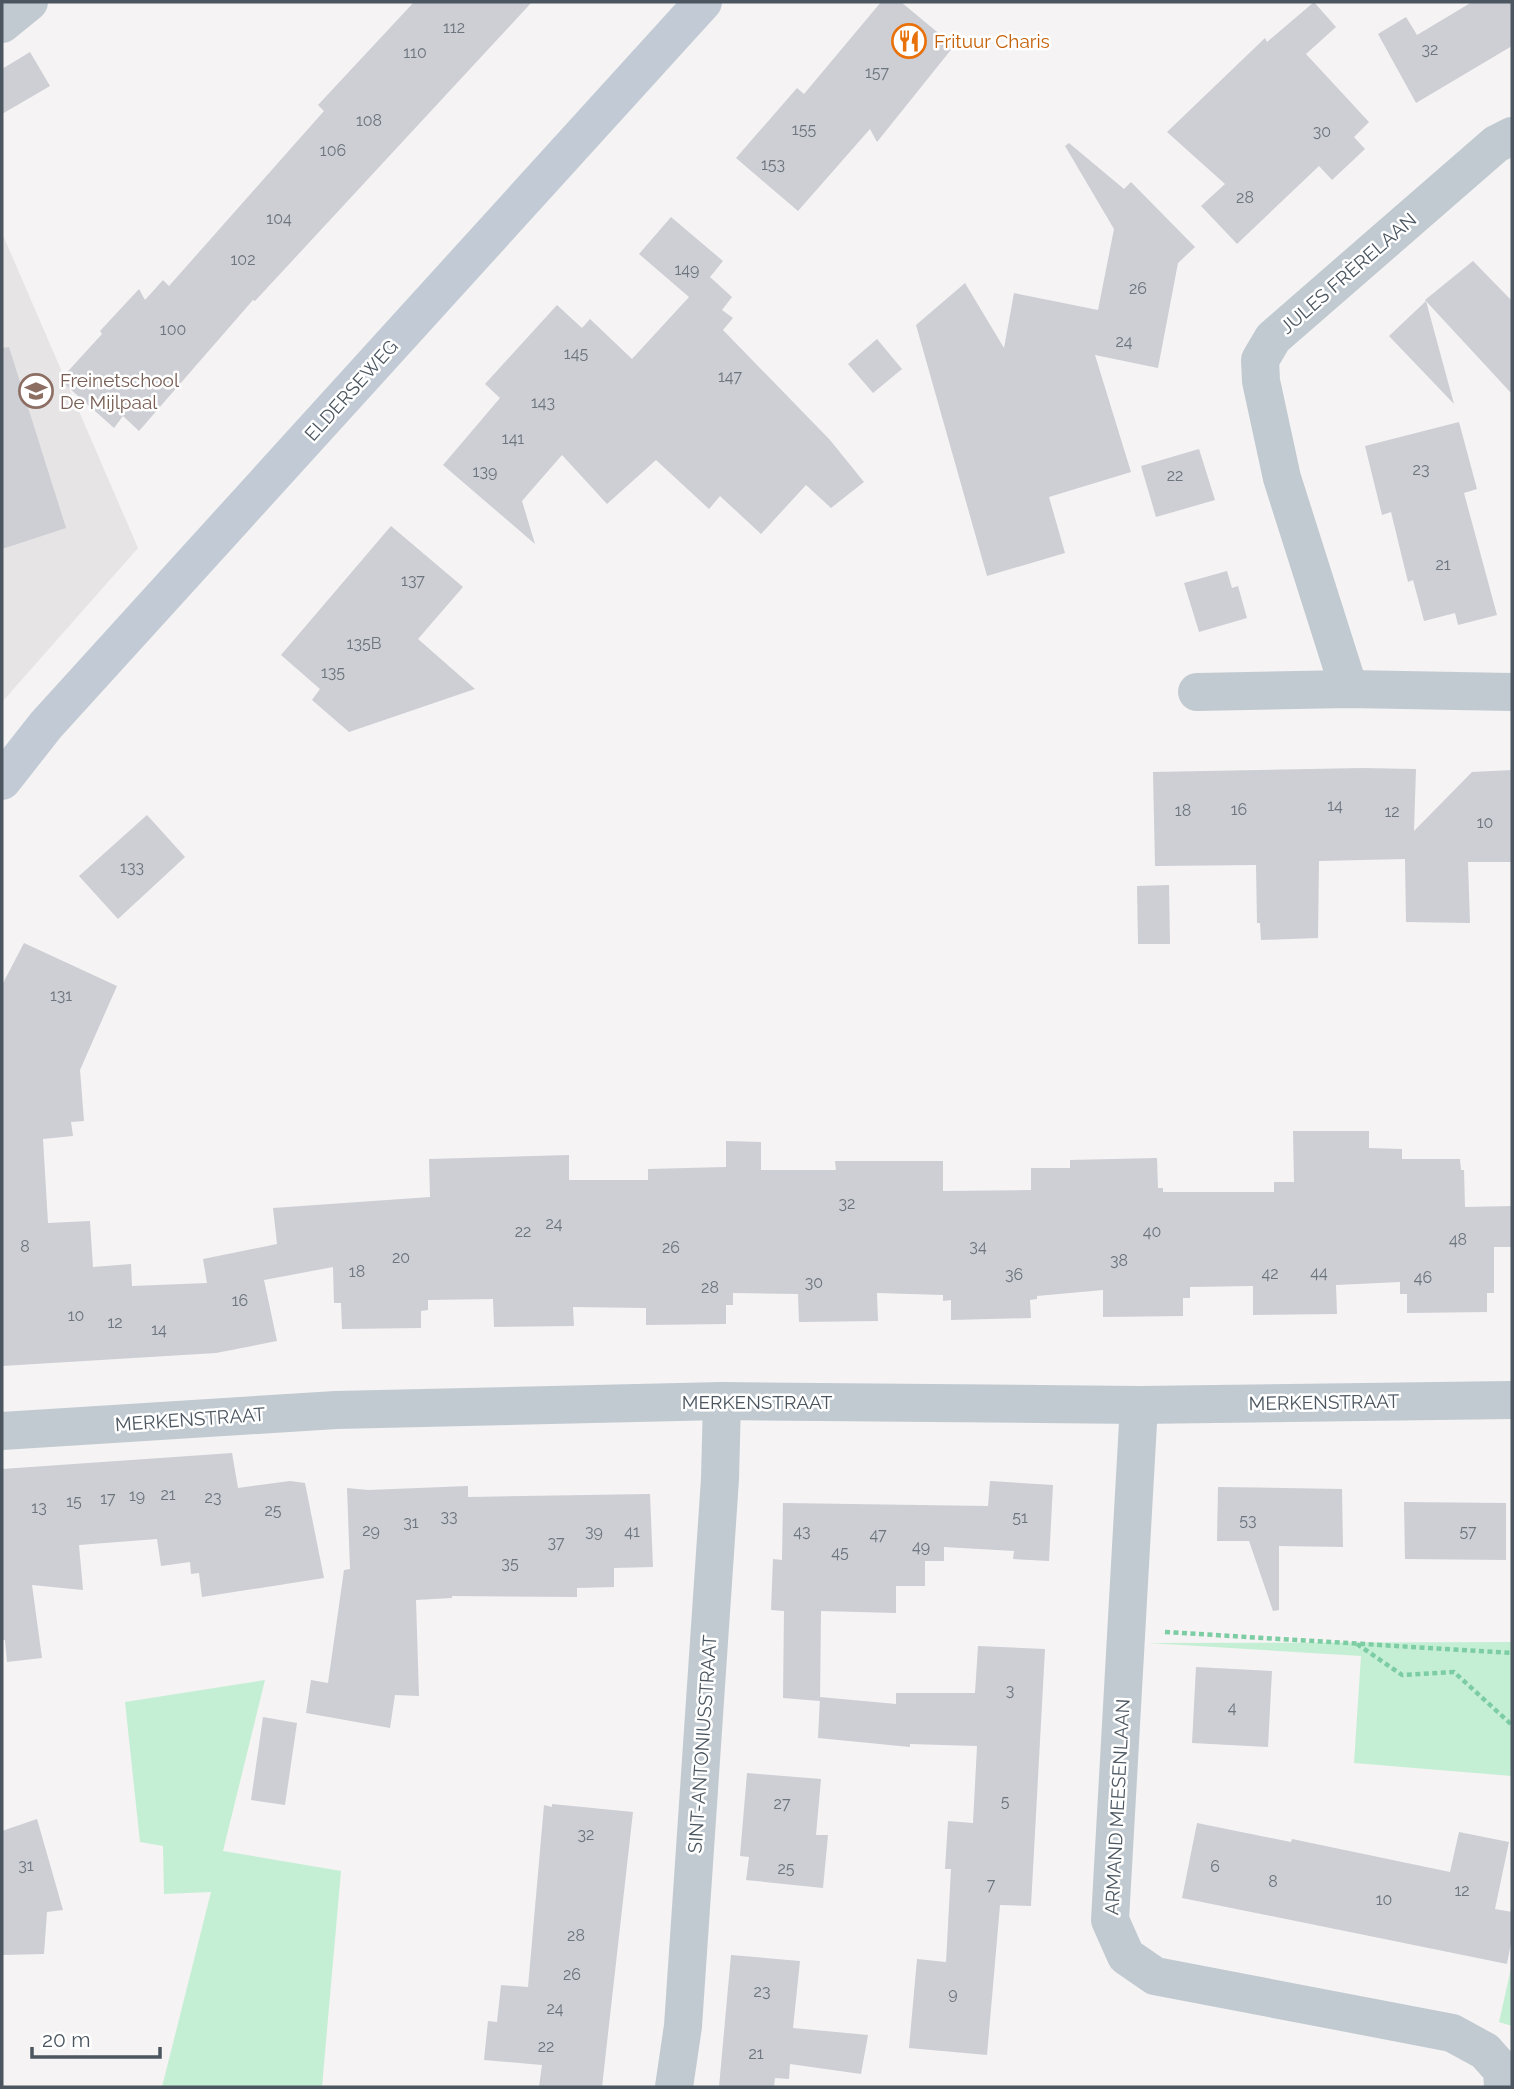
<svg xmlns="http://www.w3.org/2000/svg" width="1514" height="2089" viewBox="0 0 1514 2089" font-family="Raleway,sans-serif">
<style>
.education{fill:#e6e4e5}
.green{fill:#c5efd4}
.building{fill:#cdcfd5}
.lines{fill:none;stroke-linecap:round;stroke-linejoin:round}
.path{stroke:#7dcda4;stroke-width:4.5;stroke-dasharray:5 3.5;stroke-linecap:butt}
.street{stroke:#c1cad1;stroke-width:38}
.secondary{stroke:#c2cbd5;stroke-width:38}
.labels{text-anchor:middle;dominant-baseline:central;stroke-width:5;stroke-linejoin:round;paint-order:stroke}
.number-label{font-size:16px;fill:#6c747d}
.food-label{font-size:19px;fill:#c56008;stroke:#fff;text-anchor:start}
.street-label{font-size:19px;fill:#4b5660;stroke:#fff}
.education-label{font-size:19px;fill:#785e54;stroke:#fff;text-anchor:start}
</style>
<rect width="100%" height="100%" fill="#f5f3f3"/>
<path class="education" d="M2,233L138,548L2,702Z"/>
<g class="green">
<path d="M1512,1642V1776L1354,1763L1361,1656L1148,1643Z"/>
<path d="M265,1680L223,1851L341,1871L322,2087H162L211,1892L164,1894L163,1846L140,1842L125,1702Z"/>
<path d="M1512,1964V2026L1499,2022Z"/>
</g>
<g class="building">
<path d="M414,2H532L255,301L253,300L139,431L123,416L114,428L60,380L102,334L100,331L139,289L145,300L163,280L169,286L324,111L318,105Z"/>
<path d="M881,2H901L954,46L877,142L870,129L798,211L736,158L797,88L804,94Z"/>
<path d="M1314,2L1336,27L1306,54L1369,122L1354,137L1365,149L1332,180L1319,166L1237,244L1201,206L1225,184L1167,132L1265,38L1267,42Z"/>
<path d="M1472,2H1512V46L1416,103L1378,34L1406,17L1417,35Z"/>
<path d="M30,52L50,86L2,114V69Z"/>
<path d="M1069,143L1124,189L1131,182L1195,247L1178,263L1158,368L1095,355L1131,472L1049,497L1065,553L987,576L916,325L965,283L1004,348L1014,293L1098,310L1114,229L1065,146Z"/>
<path d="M671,217L723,261L710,277L732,297L722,310L733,318L723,330L830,440L864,482L831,508L806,485L761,534L720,496L709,509L656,460L607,504L562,455L522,501L535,544L443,465L500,398L485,384L557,305L582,328L590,319L632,359L689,297L639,254Z"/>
<path d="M1473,261L1512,301V394L1425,300Z"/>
<path d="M1426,301L1454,404L1389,336Z"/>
<path d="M877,339L902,369L873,393L848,364Z"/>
<path d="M9,347L66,528L2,549V348Z"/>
<path d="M1459,422L1477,489L1464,493L1497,615L1458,625L1455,613L1424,621L1413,580L1408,582L1391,512L1382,515L1365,446Z"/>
<path d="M1199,449L1215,500L1156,517L1141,466Z"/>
<path d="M391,526L463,587L418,639L475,689L349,732L312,700L320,689L281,655Z"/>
<path d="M1227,571L1232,588L1238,586L1247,618L1199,632L1184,583Z"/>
<path d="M1363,768L1416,769L1414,831L1472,772L1512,770V862H1468L1470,923L1406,922L1405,859L1319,861L1318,938L1261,940L1260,923H1257L1256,865L1155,866L1153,772Z"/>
<path d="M147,815L185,857L118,919L79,876Z"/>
<path d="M1169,885L1170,944H1138L1137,886Z"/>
<path d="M24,943L117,986L80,1070L84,1121L71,1122L73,1136L43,1139L48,1223L90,1221L93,1267L131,1264L132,1286L207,1283L203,1259L277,1244L273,1208L430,1197L429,1159L569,1155V1180H648V1169L726,1167V1141L761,1142V1170H836L835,1161H943V1191L1031,1190V1168H1070V1160L1157,1158L1158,1188H1163V1192H1274V1182H1294L1293,1131H1369V1148L1402,1149V1159H1460L1461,1170H1464L1465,1207L1512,1206V1247H1494V1293H1487V1312L1407,1313V1294H1400V1282L1336,1285L1337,1314L1253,1315V1286L1190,1287V1298H1183V1316L1103,1317V1290L1037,1296V1299L1030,1300L1031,1318L951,1320V1300L943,1301V1295L877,1293L878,1321L799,1322L798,1294L733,1293V1305H726V1324L646,1325V1308L573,1307L574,1326L494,1327L493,1299L428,1300V1310L421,1311V1328L342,1329L341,1303H334L333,1267L264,1280L277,1341L216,1353L2,1366V985Z"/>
<path d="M232,1453L238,1488L290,1481L305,1483L324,1578L202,1597L199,1573L191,1574L190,1562L161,1566L157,1539L79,1545L83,1590L32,1585L42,1658L7,1662L5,1640H2V1469Z"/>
<path d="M990,1481L1053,1485L1049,1561L1013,1559L1014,1551L944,1547V1561H925V1586H896V1613L821,1611L820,1701L783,1698L784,1611L771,1610L773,1559L782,1560L783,1503L988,1506Z"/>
<path d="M468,1486V1497L650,1494L653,1567L614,1568V1587L577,1588V1597L452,1596V1598L416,1600L419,1696L395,1695L390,1728L306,1713L311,1680L328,1683L344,1570L350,1569L347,1488L368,1490Z"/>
<path d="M1218,1487L1342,1489L1343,1547L1279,1546V1610L1273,1611L1249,1541H1217Z"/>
<path d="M1404,1502L1506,1503V1560L1405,1559Z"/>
<path d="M978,1646L1045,1649L1031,1906L1000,1905L987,2055L909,2048L917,1959L946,1962L951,1869H945L948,1821L973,1823L977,1746L910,1744V1747L818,1738L820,1697L896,1704V1693H975Z"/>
<path d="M1196,1667L1272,1671L1268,1747L1192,1743Z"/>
<path d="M263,1717L297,1723L285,1805L251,1800Z"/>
<path d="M747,1773L821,1779L816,1835H828L823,1888L746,1880L749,1857L740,1856Z"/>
<path d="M552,1804L633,1812L602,2087H539L542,2065L484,2060L488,2021L497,2022L501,1985L528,1987L544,1805L552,1807Z"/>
<path d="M37,1819L63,1910L47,1912L44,1954L2,1955V1831Z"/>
<path d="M1197,1823L1291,1842L1292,1839L1450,1872L1459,1832L1509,1842L1495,1909L1512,1912V1937L1507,1964L1182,1898Z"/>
<path d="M731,1955L800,1961L793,2028L868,2035L861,2074L790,2064L789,2079L775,2078L774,2087H719Z"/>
</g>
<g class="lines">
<g class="path">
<path d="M1165,1632L1512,1653"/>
<path d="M1357,1644L1402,1675L1454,1672L1512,1725"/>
</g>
<g class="street">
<path d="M2,24L29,2"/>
<path d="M1349,689L1282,478L1261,381L1260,360L1273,338L1496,144L1512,136"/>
<path d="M1197,692L1349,689L1512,692"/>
<path d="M1139,1405L1110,1920L1126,1956L1155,1976L1452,2033L1485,2051L1502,2070L1503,2087"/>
<path d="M2,1431L336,1410L722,1401L1139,1405L1512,1400"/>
<path d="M674,2087L683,2026L720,1479L722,1401"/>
</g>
<path class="secondary" d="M2,781L46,725L703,2"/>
</g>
<defs>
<g id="restaurant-ring" transform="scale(1.75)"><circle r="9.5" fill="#fff" stroke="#e8710a" stroke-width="1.5"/><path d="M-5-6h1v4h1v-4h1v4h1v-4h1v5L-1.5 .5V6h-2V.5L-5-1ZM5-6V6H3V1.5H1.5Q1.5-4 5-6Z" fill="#e8710a"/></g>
<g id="school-ring" transform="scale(1.75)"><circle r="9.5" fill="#fff" stroke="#8d6e63" stroke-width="1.5"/><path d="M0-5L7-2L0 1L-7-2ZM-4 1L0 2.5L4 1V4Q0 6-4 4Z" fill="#8d6e63"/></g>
</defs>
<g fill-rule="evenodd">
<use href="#restaurant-ring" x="909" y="41"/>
<use href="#school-ring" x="36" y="391"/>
</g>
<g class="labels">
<g class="number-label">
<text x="454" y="27">112</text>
<text x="1430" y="49">32</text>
<text x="415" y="52">110</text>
<text x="877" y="72">157</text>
<text x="369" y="120">108</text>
<text x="804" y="129">155</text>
<text x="1322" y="131">30</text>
<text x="333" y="150">106</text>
<text x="773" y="164">153</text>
<text x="1245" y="197">28</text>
<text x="279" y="218">104</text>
<text x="243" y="259">102</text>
<text x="687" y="269">149</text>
<text x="1138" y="288">26</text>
<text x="173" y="329">100</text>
<text x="1124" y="341">24</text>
<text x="576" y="353">145</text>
<text x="730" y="376">147</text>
<text x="543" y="402">143</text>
<text x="513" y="438">141</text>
<text x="1421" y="469">23</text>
<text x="485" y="471">139</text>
<text x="1175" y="475">22</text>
<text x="1443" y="564">21</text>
<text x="413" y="580">137</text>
<text x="364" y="643">135B</text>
<text x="333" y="672">135</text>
<text x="1335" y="805">14</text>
<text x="1239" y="809">16</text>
<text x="1183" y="810">18</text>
<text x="1392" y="811">12</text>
<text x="1485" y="822">10</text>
<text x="132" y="867">133</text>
<text x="61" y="995">131</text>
<text x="847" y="1203">32</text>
<text x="554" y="1223">24</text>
<text x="523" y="1231">22</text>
<text x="1152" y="1231">40</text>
<text x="1458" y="1239">48</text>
<text x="25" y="1246">8</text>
<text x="978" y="1246">34</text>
<text x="671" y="1247">26</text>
<text x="401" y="1257">20</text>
<text x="1119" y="1260">38</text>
<text x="357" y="1271">18</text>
<text x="1319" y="1272">44</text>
<text x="1270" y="1273">42</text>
<text x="1014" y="1274">36</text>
<text x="1423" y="1277">46</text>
<text x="814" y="1282">30</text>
<text x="710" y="1287">28</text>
<text x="240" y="1300">16</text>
<text x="76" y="1315">10</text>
<text x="115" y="1322">12</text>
<text x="159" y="1329">14</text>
<text x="168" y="1494">21</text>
<text x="137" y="1495">19</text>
<text x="213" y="1497">23</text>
<text x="108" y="1498">17</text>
<text x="74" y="1501">15</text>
<text x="39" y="1507">13</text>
<text x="273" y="1510">25</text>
<text x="449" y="1516">33</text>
<text x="1020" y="1517">51</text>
<text x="1248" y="1520">53</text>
<text x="411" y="1522">31</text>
<text x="371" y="1530">29</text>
<text x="594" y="1531">39</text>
<text x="632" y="1531">41</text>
<text x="802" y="1531">43</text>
<text x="1468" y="1531">57</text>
<text x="878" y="1534">47</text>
<text x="556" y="1542">37</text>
<text x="921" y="1546">49</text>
<text x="840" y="1552">45</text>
<text x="510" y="1563">35</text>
<text x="1010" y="1690">3</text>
<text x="1232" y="1707">4</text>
<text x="1005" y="1801">5</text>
<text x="782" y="1803">27</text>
<text x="586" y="1834">32</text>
<text x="26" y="1865">31</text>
<text x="1215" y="1866">6</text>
<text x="786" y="1868">25</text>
<text x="1273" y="1881">8</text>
<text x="991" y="1884">7</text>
<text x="1462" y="1890">12</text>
<text x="1384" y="1899">10</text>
<text x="576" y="1935">28</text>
<text x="572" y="1974">26</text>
<text x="762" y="1991">23</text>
<text x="953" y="1993">9</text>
<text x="555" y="2008">24</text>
<text x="546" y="2046">22</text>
<text x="756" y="2053">21</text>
</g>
<g class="food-label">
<text x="934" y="41">Frituur Charis</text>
</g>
<g class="street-label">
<text transform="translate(1348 273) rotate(-41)">JULES FRÈRELAAN</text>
<text transform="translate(351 390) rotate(-48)">ELDERSEWEG</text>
<text x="757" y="1402">MERKENSTRAAT</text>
<text transform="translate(1324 1402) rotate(-1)">MERKENSTRAAT</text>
<text transform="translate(190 1419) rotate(-4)">MERKENSTRAAT</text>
<text transform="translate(702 1744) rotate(-86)">SINT-ANTONIUSSTRAAT</text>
<text transform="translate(1117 1807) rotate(-87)">ARMAND MEESENLAAN</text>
</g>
<g class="education-label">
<text x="60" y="380">Freinetschool<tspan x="60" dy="22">De Mijlpaal</tspan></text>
</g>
</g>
<rect width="1514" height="2089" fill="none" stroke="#4b5660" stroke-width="7"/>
<path d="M32 2047v10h128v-10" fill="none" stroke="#4b5660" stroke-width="3.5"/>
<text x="42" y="2047" font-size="21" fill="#4b5660" stroke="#ffffff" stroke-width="5" paint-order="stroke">20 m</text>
</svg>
